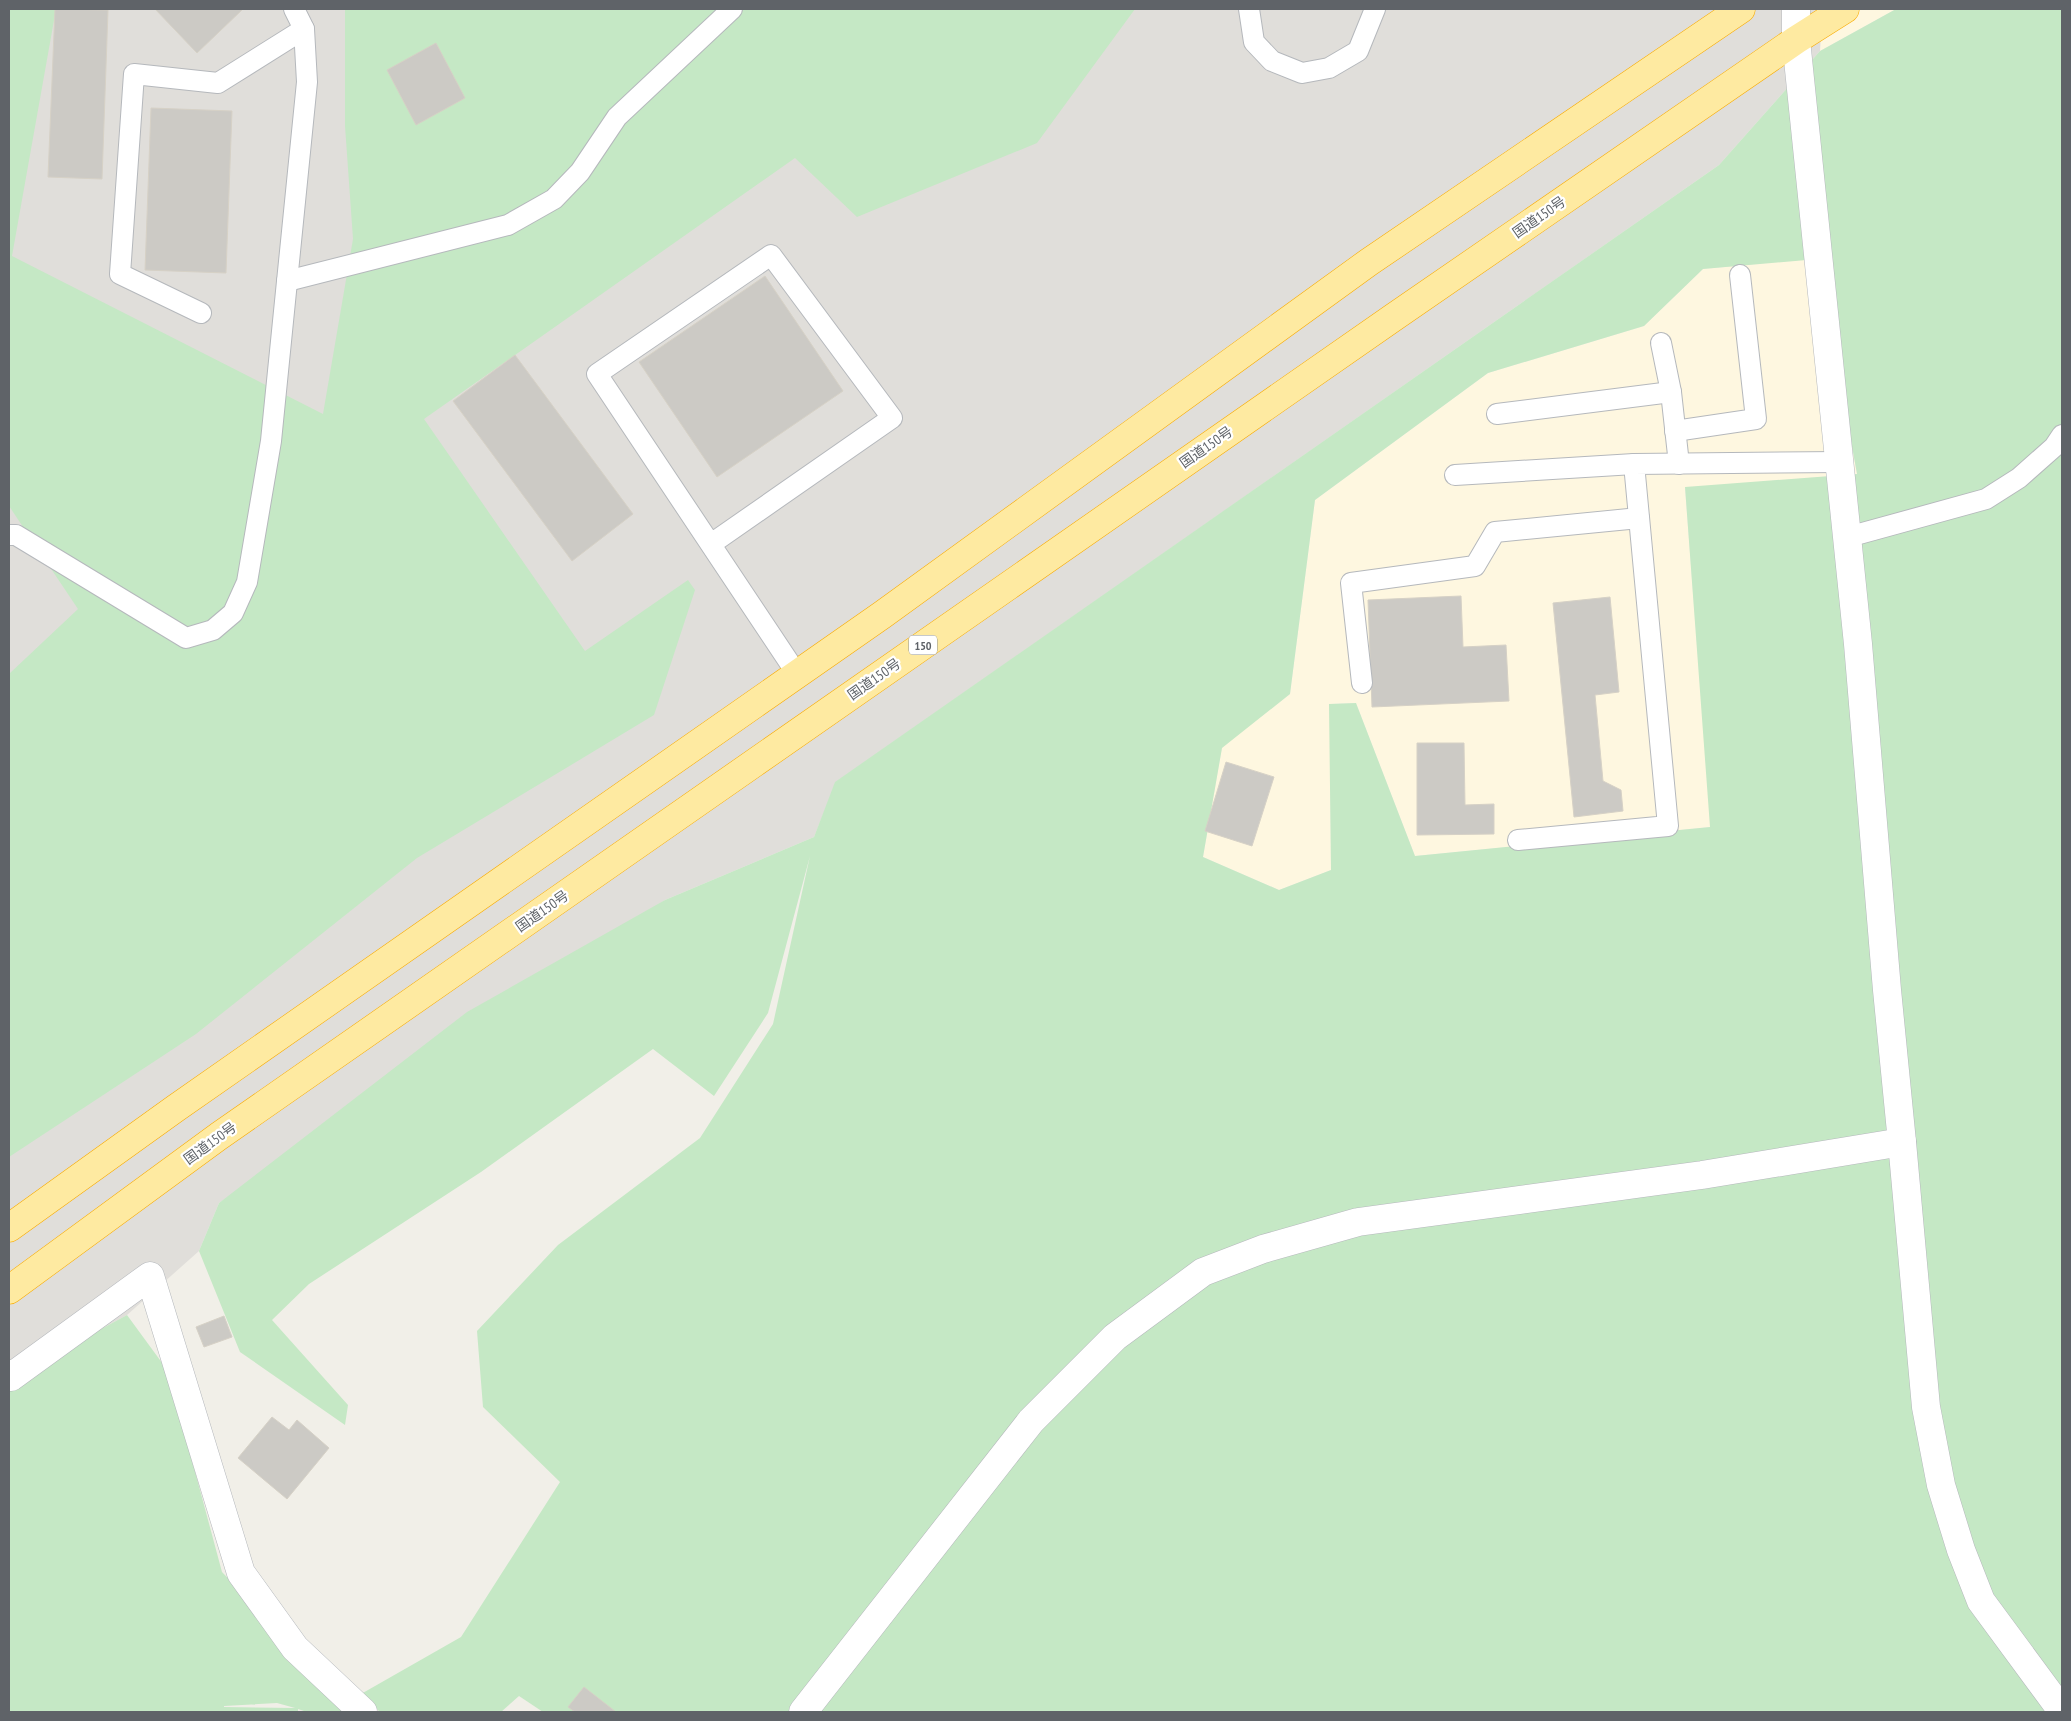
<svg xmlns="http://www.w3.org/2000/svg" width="2071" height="1721" viewBox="0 0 2071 1721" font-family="'PT Sans Narrow','Noto Sans JP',sans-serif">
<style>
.commercial{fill:#fef7e0}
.industrial{fill:#e0deda}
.green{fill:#c5e8c5;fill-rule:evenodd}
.building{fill:#cccac5;stroke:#d6d1c6}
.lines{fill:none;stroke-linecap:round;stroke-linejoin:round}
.service-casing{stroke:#b5b8bc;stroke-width:22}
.minor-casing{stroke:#b5b8bc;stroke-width:29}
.tertiary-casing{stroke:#b5b8bc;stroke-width:29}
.trunk-casing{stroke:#f9ab00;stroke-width:29}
.service{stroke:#fff;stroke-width:20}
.minor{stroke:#fff;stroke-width:28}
.tertiary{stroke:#fff;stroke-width:28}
.trunk{stroke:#feeaa1;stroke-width:28}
.labels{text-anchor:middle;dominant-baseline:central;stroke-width:4.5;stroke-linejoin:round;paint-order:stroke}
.shield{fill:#fff;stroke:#8f9295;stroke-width:1}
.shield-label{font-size:12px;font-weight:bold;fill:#5f6368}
.street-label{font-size:14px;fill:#5f6368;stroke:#fff}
</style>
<rect width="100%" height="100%" fill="#f1efe8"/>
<g class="commercial">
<path d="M1822,9H1896L1820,51Z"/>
<path d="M1818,258L1857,474L1685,488L1711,827L1415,856L1356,703L1330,704L1331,870L1279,890L1203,857L1222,747L1290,694L1315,500L1488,373L1644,326L1703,269Z"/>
</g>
<path class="industrial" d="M9,9H1822L1820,51L1719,165L836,782L814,837L665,900L219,1203L199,1251L127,1315L9,1379Z"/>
<g class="green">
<path d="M9,9H56L12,256L323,414L353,239L345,126V9H1135L1037,143L857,217L795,158L424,419L585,651L688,580L695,590L654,715L417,858L196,1034L9,1157V674L78,609L9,506Z"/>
<path d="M1896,9H2062V1712H543L519,1696L501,1712H380L361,1694L461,1637L560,1482L483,1407L477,1331L558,1245L700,1138L773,1024L810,856L768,1013L714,1096L653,1049L481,1172L309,1284L272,1320L348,1405L345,1425L240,1352L199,1251L219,1203L467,1012L665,900L814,837L835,782L1719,165L1820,51ZM1818,259L1857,474L1685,487L1710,827L1415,856L1356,703L1329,704L1331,870L1279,890L1203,857L1222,748L1290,694L1315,500L1488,373L1644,326L1703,269Z"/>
<path d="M127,1315L168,1371L222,1572L357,1712H307L298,1709V1712H9V1379ZM277,1703L295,1708L224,1707V1706Z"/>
</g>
<g class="building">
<path d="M55,9L108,10L102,179L48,177Z"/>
<path d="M155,9H243L197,53Z"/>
<path d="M436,43L465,98L416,125L387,70Z"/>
<path d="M151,108L232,111L226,273L145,270Z"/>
<path d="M765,276L843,391L717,477L639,362Z"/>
<path d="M515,355L633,514L572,561L453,401Z"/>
<path d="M1461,596L1463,647L1506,645L1509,701L1372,707L1368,600Z"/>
<path d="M1610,597L1619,692L1595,695L1603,781L1621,790L1623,811L1574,817L1553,603Z"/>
<path d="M1417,743H1464L1465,805L1494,804V834L1417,835Z"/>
<path d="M1226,762L1274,777L1252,846L1205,831Z"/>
<path d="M224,1316L232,1337L204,1347L196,1327Z"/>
<path d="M272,1417L289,1430L297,1420L329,1448L287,1499L238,1458Z"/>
<path d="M584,1687L616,1712H575L568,1707Z"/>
</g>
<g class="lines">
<g class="service-casing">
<g id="service">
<path d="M1249,9L1254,42L1272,61L1302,73L1329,68L1358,51L1375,9"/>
<path d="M287,281L508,225L554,199L580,172L617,117L732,9"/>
<path d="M201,313L120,274L134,74L218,83L304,29"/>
<path d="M1661,343L1671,392L1679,464"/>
<path d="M1497,414L1671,392"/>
<path d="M1675,431L1756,419L1740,275"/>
<path d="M1455,475L1634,464"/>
<path d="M9,535H16L186,638L213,630L233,613L247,582L271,441L307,82L304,29L294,9"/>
<path d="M1848,537L1986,499L2019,478L2054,447L2062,435"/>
<path d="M711,544L892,418L771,255L597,374L797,674"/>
<path d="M1362,683L1351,583L1475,566L1495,532L1639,518"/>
<path d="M1518,840L1668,826L1634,464L1840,462"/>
</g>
</g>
<g class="minor-casing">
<g id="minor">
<path d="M9,1374L11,1377L150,1276L241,1573L295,1648L363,1712"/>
<path d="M803,1712L1031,1421L1115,1337L1203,1272L1263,1249L1358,1222L1702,1175L1902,1142"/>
</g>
</g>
<g class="tertiary-casing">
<path id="tertiary" d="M1796,9V40L1858,644L1887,990L1902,1142L1926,1407L1941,1485L1961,1550L1981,1601L2062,1711"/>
</g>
<g class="trunk-casing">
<g id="trunk">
<path d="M9,1228L176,1108L882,615L1369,262L1741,9"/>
<path d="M9,1290L219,1136L1394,317L1796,40L1845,9"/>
</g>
</g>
<use href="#service" class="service"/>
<use href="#minor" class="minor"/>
<use href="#tertiary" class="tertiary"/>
<use href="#trunk" class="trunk"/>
</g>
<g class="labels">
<rect class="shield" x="909" y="635.5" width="28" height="19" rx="4"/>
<g class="shield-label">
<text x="923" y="645">150</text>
</g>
<g class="street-label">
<text transform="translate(1539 217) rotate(-35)">国道150号</text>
<text transform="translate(1206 447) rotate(-35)">国道150号</text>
<text transform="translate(874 679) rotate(-35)">国道150号</text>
<text transform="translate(542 911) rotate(-35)">国道150号</text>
<text transform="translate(210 1143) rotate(-36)">国道150号</text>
</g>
</g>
<rect width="2071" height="1721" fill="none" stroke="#5f6368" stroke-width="20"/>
</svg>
